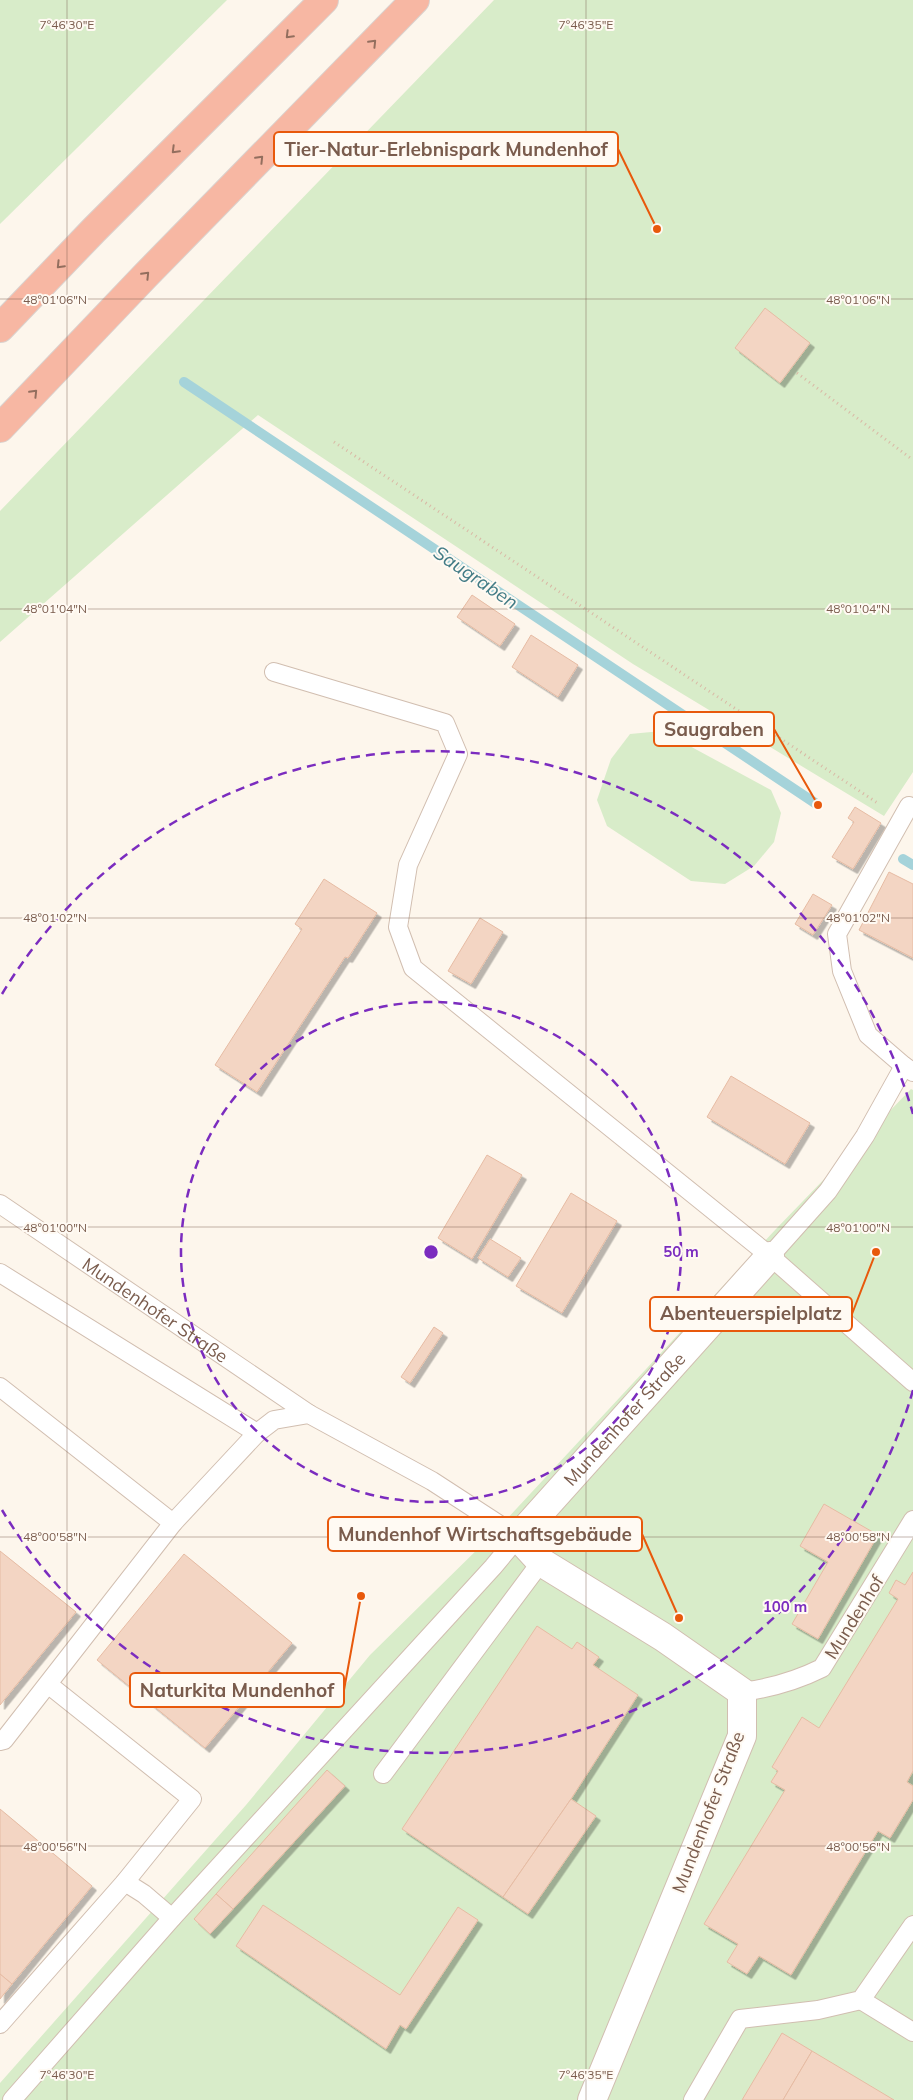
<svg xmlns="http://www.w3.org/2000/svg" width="913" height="2100" viewBox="0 0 913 2100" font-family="Mulish,sans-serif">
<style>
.green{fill:#d8ecc9}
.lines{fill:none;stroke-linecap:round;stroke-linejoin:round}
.stream{stroke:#a5d3da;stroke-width:10}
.building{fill:#f3d5c3;stroke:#e6bba3;filter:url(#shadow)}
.lane-casing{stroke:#d1beb0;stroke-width:20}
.street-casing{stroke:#d1beb0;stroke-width:30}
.highway-casing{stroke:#dad1cd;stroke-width:30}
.path{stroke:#d9b8a5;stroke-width:3;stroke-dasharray:1 4;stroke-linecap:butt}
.lane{stroke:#fff;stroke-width:18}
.street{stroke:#fff;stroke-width:28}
.highway{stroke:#f7b7a3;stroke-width:28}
.oneway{stroke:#936e5e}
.ticks{fill:none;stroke:#7a5c4d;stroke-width:1;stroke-opacity:0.45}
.ring{fill:none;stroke:#7b2cbf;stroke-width:2.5;stroke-dasharray:9 6}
.labels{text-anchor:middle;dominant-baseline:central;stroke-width:4;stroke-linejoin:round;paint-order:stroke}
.street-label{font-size:18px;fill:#7a5c4d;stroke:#fffaf3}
.water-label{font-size:19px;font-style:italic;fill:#437c86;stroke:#fffaf3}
.ticks-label{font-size:12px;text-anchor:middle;fill:#7a5c4d;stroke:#fffaf3;stroke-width:4;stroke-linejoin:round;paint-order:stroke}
.centre{fill:#7b2cbf;stroke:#fffaf3;stroke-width:2.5}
.ring-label{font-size:15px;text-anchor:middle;font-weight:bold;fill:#7b2cbf;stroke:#fffaf3;stroke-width:4;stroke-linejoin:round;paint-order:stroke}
.leader{fill:none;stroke:#e8590c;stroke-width:2}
.callout-dot{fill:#e8590c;stroke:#fffaf3;stroke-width:2}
.callout{fill:#fffaf3;stroke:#e8590c;stroke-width:2}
.callout-label{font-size:19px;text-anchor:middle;font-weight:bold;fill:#7a5c4d}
</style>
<defs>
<filter id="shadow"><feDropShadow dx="4.5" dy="4.5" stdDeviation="0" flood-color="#0004"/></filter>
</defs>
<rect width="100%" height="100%" fill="#fdf6ec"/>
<g class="green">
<path d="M0,0H227L0,224Z"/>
<path d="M494,0H913V772L884,816L633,664L258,415L0,642V511Z"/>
<path d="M662,731L771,790L781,813L774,842L754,866L725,884L691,881L607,826L597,800L611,759L630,734Z"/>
<path d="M911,1089L913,1090V2100H0V2083L246,1805L370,1655L491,1536L776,1229Z"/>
</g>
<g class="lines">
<g class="stream">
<path d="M184,382L818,805"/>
<path d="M903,859L913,865"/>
</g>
</g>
<g class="building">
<path d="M765,308L810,343L780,383L735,348Z"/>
<path d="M472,595L515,624L500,646L457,617Z"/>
<path d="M531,635L578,665L558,697L512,667Z"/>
<path d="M855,807L881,823L853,869L832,857L854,822L848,818Z"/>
<path d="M889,872L913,884V958L859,930Z"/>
<path d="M324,879L377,913L348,958L345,957L257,1092L215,1065L302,929L295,924Z"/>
<path d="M813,894L832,905L813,935L795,924Z"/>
<path d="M480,918L503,932L471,984L448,971Z"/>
<path d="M731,1076L810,1123L785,1164L707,1117Z"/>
<path d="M487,1155L522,1175L472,1259L438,1238Z"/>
<path d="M571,1193L617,1221L562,1313L516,1286Z"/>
<path d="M490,1239L521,1258L508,1277L478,1258Z"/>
<path d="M434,1327L443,1333L410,1383L401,1377Z"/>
<path d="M824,1504L878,1535L818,1639L792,1624L828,1562L800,1546Z"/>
<path d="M0,1551L76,1612L0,1705Z"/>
<path d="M184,1554L292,1643L205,1748L97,1660Z"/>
<path d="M913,1572V1771L907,1782L913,1786V1800L890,1838L878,1831L791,1975L759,1956L747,1974L727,1962L738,1944L704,1924L785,1790L771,1782L778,1771L772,1767L802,1717L819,1728L898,1599L889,1593L896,1580L905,1585Z"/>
<path d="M537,1626L572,1649L577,1642L599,1657L593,1665L638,1695L571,1799L503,1897L402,1829Z"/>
<path d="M327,1770L345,1786L233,1909L216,1894Z"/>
<path d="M571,1799L596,1816L528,1914L503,1897Z"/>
<path d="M0,1809L92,1886L12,1984L0,1974Z"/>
<path d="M216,1894L233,1909L210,1934L194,1919Z"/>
<path d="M263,1905L400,1995L458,1907L478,1920L406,2029L400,2025L386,2049L236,1946Z"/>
<path d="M0,1974L12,1984L0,1999Z"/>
<path d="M782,2033L812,2051L783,2100H742Z"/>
<path d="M812,2051L894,2100H783Z"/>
</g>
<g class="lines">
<g class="lane-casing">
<g id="lane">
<path d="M274,672L445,723L458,754L408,865L398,927L413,968L770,1256L913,1382"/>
<path d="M904,1066L868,1035L842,971L837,934L909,806"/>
<path id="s1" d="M0,1204L309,1414"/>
<path d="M770,1256L828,1191L865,1136L904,1066L913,1072"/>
<path d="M0,1273L257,1433L274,1420L309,1414L432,1481L518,1537L493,1567L172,1918L12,2100"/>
<path d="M0,1387L173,1523"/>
<path d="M742,1692C771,1688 796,1681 822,1668L913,1520"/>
<path d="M0,1741L4,1740L173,1523L257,1433"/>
<path d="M383,1774L541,1562"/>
<path d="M125,1882L144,1894L172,1918"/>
<path d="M861,2000L913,2032"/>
<path d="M0,2024L125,1882L192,1799L49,1685"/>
<path d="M693,2100L740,2019L818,2010L861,2000L913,1925"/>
</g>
</g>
<g class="street-casing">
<g id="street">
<path id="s2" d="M592,2100L742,1736V1692L663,1637L541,1562L518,1537L770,1256"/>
</g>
</g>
<g class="highway-casing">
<g id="highway">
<path d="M0,328L94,230L324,0"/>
<path d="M0,428L145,276L415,0"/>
</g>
</g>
<g class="path">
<path d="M797,373L913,460"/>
<path d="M334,442L879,804"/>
</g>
<use href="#lane" class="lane"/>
<use href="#street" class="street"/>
<use href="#highway" class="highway"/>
</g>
<defs><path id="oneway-chevron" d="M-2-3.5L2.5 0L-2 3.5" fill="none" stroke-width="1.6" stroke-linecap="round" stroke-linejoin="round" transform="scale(1.25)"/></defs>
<g class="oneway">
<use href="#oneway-chevron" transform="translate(289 35) rotate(135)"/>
<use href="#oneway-chevron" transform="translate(373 43) rotate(-46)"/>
<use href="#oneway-chevron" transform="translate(175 150) rotate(135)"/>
<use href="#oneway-chevron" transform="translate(260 159) rotate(-46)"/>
<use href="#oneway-chevron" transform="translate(60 265) rotate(134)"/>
<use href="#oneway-chevron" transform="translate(146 275) rotate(-46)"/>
<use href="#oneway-chevron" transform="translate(34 393) rotate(-46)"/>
</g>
<path class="ticks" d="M67,0V2100M586,0V2100M0,299H913M0,609H913M0,918H913M0,1227H913M0,1537H913M0,1846H913"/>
<g class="ring">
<circle cx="431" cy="1252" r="250"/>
<path d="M913 1390A501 501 0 0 1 2 1510M2 994A501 501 0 0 1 913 1114"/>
</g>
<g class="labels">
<g class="street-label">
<text stroke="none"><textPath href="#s1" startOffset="188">Mundenhofer Straße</textPath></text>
<text stroke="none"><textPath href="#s2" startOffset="870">Mundenhofer Straße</textPath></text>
<text transform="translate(854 1617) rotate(-58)">Mundenhof</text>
<text transform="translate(708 1812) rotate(-69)">Mundenhofer Straße</text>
</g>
<g class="water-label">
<text transform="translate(476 577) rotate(34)">Saugraben</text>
</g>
</g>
<g class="ticks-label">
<text x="67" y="29">7°46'30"E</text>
<text x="586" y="29">7°46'35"E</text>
<text x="55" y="304">48°01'06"N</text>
<text x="858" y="304">48°01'06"N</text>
<text x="55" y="613">48°01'04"N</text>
<text x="858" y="613">48°01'04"N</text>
<text x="55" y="922">48°01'02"N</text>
<text x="858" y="922">48°01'02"N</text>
<text x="55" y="1232">48°01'00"N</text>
<text x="858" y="1232">48°01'00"N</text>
<text x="55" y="1541">48°00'58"N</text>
<text x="858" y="1541">48°00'58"N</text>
<text x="55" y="1851">48°00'56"N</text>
<text x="858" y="1851">48°00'56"N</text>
<text x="67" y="2079">7°46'30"E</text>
<text x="586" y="2079">7°46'35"E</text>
</g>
<circle cx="431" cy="1252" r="8" class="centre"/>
<g class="ring-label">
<text x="681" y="1257">50 m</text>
<text x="785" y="1612">100 m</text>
</g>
<path class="leader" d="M657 229L618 149M818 805L774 729M876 1252L852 1314M679 1618L642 1534M361 1596L344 1690"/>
<g class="callout-dot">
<circle cx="657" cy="229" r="5"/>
<circle cx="818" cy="805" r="5"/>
<circle cx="876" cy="1252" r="5"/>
<circle cx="679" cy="1618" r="5"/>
<circle cx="361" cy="1596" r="5"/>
</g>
<g class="callout">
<rect x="274" y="132" width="344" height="34" rx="5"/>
<rect x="654" y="712" width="120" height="34" rx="5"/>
<rect x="650" y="1297" width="202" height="34" rx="5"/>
<rect x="328" y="1517" width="314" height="34" rx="5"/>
<rect x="130" y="1673" width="214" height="34" rx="5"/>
</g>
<g class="callout-label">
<text x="446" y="156">Tier-Natur-Erlebnispark Mundenhof</text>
<text x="714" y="736">Saugraben</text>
<text x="751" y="1320">Abenteuerspielplatz</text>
<text x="485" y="1541">Mundenhof Wirtschaftsgebäude</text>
<text x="237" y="1697">Naturkita Mundenhof</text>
</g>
</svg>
